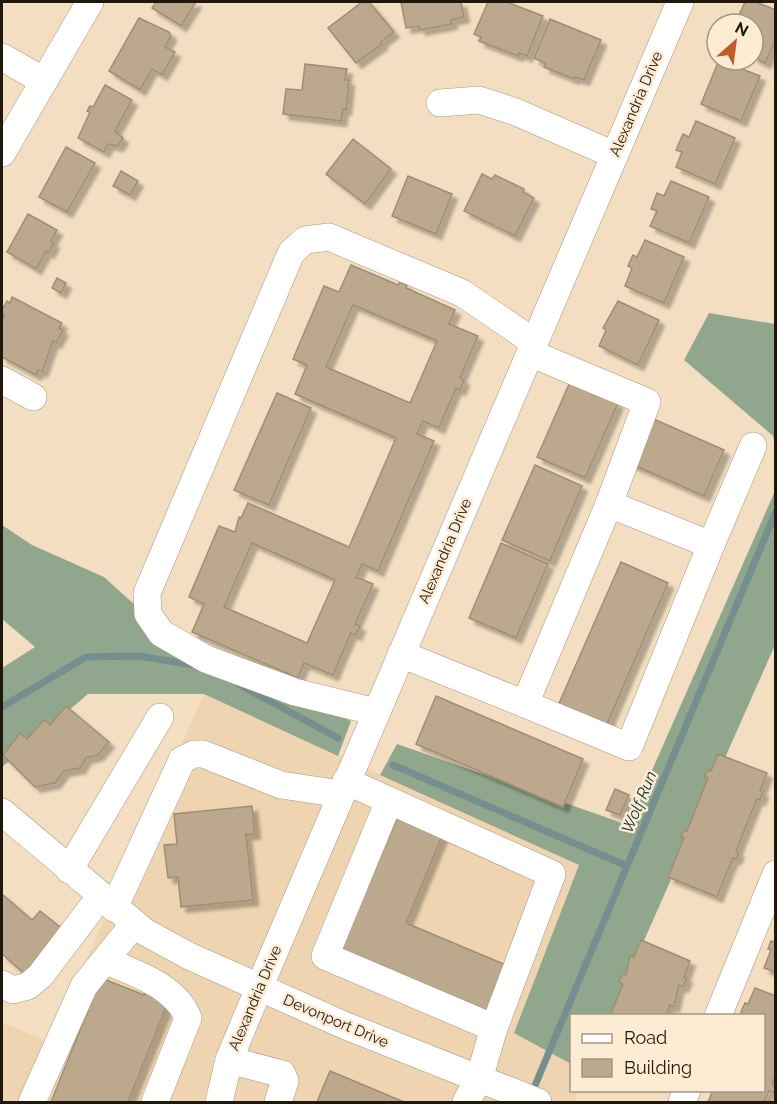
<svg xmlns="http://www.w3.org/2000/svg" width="777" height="1104" viewBox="0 0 777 1104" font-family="Raleway,sans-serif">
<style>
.built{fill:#eed4b0}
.forest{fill:#91a78d}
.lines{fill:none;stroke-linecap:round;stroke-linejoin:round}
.stream{stroke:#748f8d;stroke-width:7}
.building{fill:#bca88c;stroke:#a18d72;stroke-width:1.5;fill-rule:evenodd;filter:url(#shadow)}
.minor-casing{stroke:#ab987c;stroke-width:28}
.minor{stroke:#fff;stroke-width:27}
.labels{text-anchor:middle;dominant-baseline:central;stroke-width:5;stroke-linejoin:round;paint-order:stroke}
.street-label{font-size:15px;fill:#20180d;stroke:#fdecd4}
.water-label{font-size:16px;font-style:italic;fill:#083335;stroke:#fdecd4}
</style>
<defs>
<filter id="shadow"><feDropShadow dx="5.5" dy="5.5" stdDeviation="1.5" flood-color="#0004"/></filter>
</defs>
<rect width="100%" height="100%" fill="#f3dec1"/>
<path class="built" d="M204,694L579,865L514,1033L571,1064L572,1090L579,1091L574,1102H2V1022L50,1043Z"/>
<g class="forest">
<path d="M709,313L775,324V448L773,436L684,360Z"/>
<path d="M775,491V645L611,1015L572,1016L571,1064L514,1033L579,865L380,775L397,744L628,825Z"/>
<path d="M2,525L32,545L104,577L168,635L351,721L338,756L204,694H88L2,767V668L35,647L2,619Z"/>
</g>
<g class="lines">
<g class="stream">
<path d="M240,685L338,738"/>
<path d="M2,707L86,657L138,656L194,665"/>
<path d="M393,765L627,866"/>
<path d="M531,1095L776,511"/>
</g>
</g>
<g class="building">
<path d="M156,2H196L181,26L152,8Z"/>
<path d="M362,2H369L394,32L381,42L382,44L356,63L328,28Z"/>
<path d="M401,2H461L464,17L451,20L452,24L420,30L419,26L406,28Z"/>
<path d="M488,2H507L543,16L527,56L519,53L518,56L479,41L481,37L474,34Z"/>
<path d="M745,2H756L776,10V39L765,63L753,57V24H731L735,14L739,15Z"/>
<path d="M139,18L169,32L171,36L165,47L175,52L162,75L152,69L140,90L109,71Z"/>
<path d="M550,19L601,40L584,80L575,77L574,79L544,67L545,63L534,58Z"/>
<path d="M719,60L760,76L741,121L701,104Z"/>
<path d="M305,64L347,69L345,80H349L346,110L343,109L341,121L283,114L286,89L302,90Z"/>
<path d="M105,85L132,100L115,131L123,138L118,146L108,144L104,152L78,138L90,112L87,111L90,106L93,107Z"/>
<path d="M696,121L735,138L715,184L676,167L682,152L676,150L683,134L689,137Z"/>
<path d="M353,139L391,169L365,204L326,174Z"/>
<path d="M66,147L95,163L67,212L39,197Z"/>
<path d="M121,171L138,181L130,195L113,186Z"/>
<path d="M482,174L492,179L495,175L524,189L523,192L534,198L515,236L464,211Z"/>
<path d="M408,176L452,194L436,234L392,216Z"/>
<path d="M671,181L709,197L689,243L650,226L657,211L651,209L657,193L664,196Z"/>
<path d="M28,214L57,230L51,241L54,243L49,253L46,251L36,269L7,252Z"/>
<path d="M645,240L684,257L664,303L625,286L632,268L628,266L633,255L637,257Z"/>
<path d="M351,265L398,285L400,282L407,285L406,288L455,310L449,324L478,336L460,378L464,380L460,390L456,388L439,428L423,421L417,434L434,441L378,571L362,564L356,577L373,584L355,624L360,626L356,635L351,633L333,675L304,663L298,678L192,632L204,604L189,597L219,526L235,532L239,517L241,518L248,503L349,547L396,438L295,394L307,365L293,359L324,286L339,292ZM353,305L437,341L410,403L326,367ZM252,543L335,580L307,643L224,607Z"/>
<path d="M57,278L66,283L61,293L52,288Z"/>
<path d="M12,297L62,323L59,328L63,330L56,343L53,341L42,372L38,370L36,375L2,357V321L4,316L2,310L7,301L10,303Z"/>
<path d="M618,301L659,320L638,365L599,346L606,330L603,328Z"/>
<path d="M570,382L618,403L585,478L537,457Z"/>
<path d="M277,393L311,408L269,505L234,490Z"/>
<path d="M649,417L724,450L704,496L629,463Z"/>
<path d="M535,465L582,486L550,561L502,540Z"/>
<path d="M501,543L548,564L516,638L469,618Z"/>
<path d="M621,562L668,583L604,731L556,710Z"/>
<path d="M436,696L583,759L563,807L416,744Z"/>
<path d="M66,706L109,742L98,755L86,758L80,768L64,771L55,783L35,787L3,755L20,733L27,739L44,720L50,725Z"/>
<path d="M718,754L767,773L760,791L763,792L760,800L757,799L736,851L739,852L736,859L733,858L717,897L668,877L684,838L681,837L684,830L687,831L708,778L704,777L708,770L711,771Z"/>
<path d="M615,789L629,795L620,815L606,810Z"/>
<path d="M252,806L255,834H246L253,900L181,907L178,877L168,878L164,845L177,844L174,814Z"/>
<path d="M398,816L442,836L406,923L511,967L493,1014L341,949Z"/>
<path d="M2,894L32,920L40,911L64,930L26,975L2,954Z"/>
<path d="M776,939V972L764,968L771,950L768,949L771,941L774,942Z"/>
<path d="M641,940L690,961L684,977L687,978L683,987L679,985L674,1007L670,1005L666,1016H610L623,984L619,982L623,973L626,975L630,956L634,957Z"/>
<path d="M101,978L144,995L146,991L169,1000L128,1102H51Z"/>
<path d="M755,988L776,996V1075L772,1083L776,1088L773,1093L769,1091L764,1102H708L713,1090H764V1016H744L741,1012L745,1003L748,1004Z"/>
<path d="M330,1071L404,1102H317Z"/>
</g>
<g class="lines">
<g class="minor-casing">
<g id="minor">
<path d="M2,57L42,80"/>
<path d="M440,103L479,100L516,112L614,155"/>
<path d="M2,153L90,2"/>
<path d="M2,380L33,397"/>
<path d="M711,545L753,446"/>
<path d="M401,654L525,704L609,504L647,402L530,353"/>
<path d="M525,704L629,747L711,545L609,504"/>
<path d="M376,712L295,692L206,659L161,633L148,614L147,593L291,253L305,240L329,237L462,293L534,342"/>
<path d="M346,781L552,874L494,1028L479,1079L466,1102"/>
<path d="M389,801L325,956L494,1028"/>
<path d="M2,812L145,932L189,956L346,1026L538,1102"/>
<path d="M69,870L160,717"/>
<path d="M114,908L182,760L194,754H203L281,785L341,794"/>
<path d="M107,961C136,974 176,986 188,1018L155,1102"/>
<path d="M2,984L13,990L28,986L40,976L100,897"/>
<path d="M718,1016L776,874"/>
<path d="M229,1060L282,1074L285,1081L278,1102"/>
<path d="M32,1102L84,986L134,924"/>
<path d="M219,1102L229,1060L259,988L680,2"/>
<path d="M682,1102L687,1090"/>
</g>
</g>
<use href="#minor" class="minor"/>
</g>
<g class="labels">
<g class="street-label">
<text transform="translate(636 104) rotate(-67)">Alexandria Drive</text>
<text transform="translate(445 551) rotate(-67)">Alexandria Drive</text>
<text transform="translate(255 998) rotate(-67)">Alexandria Drive</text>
<text transform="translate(336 1021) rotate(23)">Devonport Drive</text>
</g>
<g class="water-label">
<text transform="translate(639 802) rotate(-67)">Wolf Run</text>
</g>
</g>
<rect width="777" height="1104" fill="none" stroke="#20180d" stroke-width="6"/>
<rect x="570" y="1014" width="195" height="78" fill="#fdecd4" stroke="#a59784" stroke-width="1.5"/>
<rect x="582" y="1034" width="30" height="9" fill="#ffffff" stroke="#a59784" stroke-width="1.5"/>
<text x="624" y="1044" font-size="18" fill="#20180d">Road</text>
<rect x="582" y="1059" width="30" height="18" fill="#bca88c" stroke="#a59784" stroke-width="1.5"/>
<text x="624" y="1074" font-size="18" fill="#20180d">Building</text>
<g transform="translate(735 42) rotate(28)"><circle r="28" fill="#fdecd4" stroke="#a59784" stroke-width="1.5"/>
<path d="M0-4.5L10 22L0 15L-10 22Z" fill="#c05c27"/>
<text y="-9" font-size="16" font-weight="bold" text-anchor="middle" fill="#20180d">N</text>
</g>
</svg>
